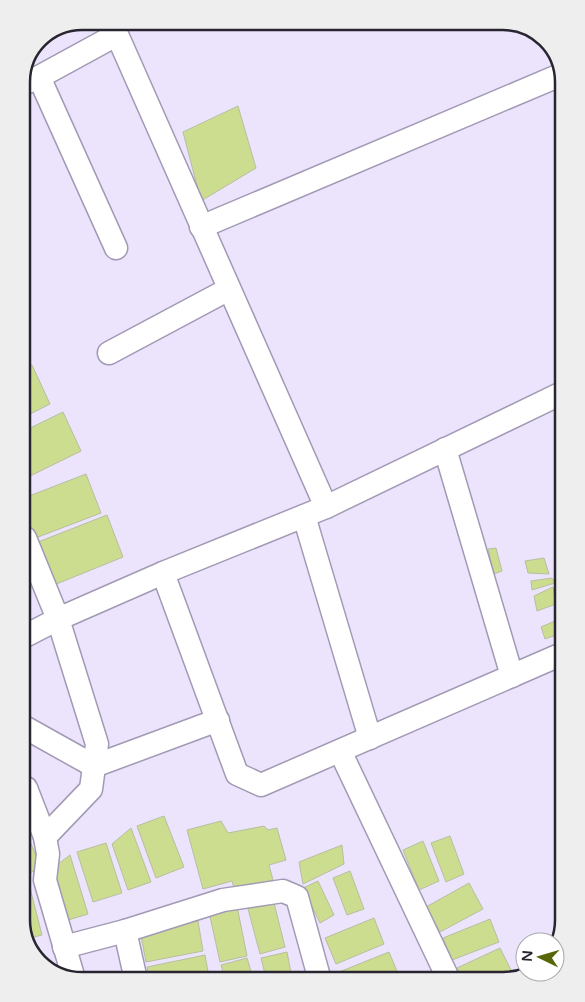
<svg xmlns="http://www.w3.org/2000/svg" width="585" height="1002" viewBox="0 0 585 1002" font-family="'Varela Round',sans-serif">
<style>
.building{fill:#cddd90;stroke:#b7bea1}
.lines{fill:none;stroke-linecap:round;stroke-linejoin:round}
.minor-casing{stroke:#a299b4;stroke-width:25}
.minor{stroke:#fff;stroke-width:22}
.rim{fill:none;stroke:#292530;stroke-width:2.5}
</style>
<rect width="100%" height="100%" fill="#ece4fc"/>
<g class="building">
<path d="M238,106L256,168L201,201L183,132Z"/>
<path d="M22,216L30,232L22,236Z"/>
<path d="M32,365L50,404L24,417L23,368Z"/>
<path d="M63,412L81,451L24,479V431Z"/>
<path d="M86,474L101,513L33,539L24,516V498Z"/>
<path d="M107,515L123,557L54,585L38,542Z"/>
<path d="M496,548L502,571L494,574L488,549Z"/>
<path d="M544,558L549,574L528,573L525,561Z"/>
<path d="M552,578L555,583L532,590L531,581Z"/>
<path d="M553,587L556,604L537,611L534,596Z"/>
<path d="M562,618V633L545,639L541,627Z"/>
<path d="M164,816L184,867L156,878L137,826Z"/>
<path d="M221,821L228,833L264,826L268,830L277,828L286,860L269,865L273,880L235,891L232,881L203,889L187,830Z"/>
<path d="M131,828L151,882L128,890L112,844Z"/>
<path d="M27,834L41,868L27,874Z"/>
<path d="M450,836L464,874L446,882L431,843Z"/>
<path d="M423,841L439,881L419,890L403,850Z"/>
<path d="M106,843L122,893L93,902L77,852Z"/>
<path d="M342,845L344,864L303,884L299,862Z"/>
<path d="M70,855L88,914L65,921L50,870Z"/>
<path d="M350,871L364,909L347,915L333,878Z"/>
<path d="M318,881L334,915L320,923L303,888Z"/>
<path d="M469,883L483,909L440,932L426,907Z"/>
<path d="M27,884H29L42,935L27,939Z"/>
<path d="M273,899L285,947L260,954L247,905Z"/>
<path d="M237,906L247,956L220,962L209,912Z"/>
<path d="M374,918L384,944L336,964L325,938Z"/>
<path d="M490,919L499,942L452,960L443,938Z"/>
<path d="M198,921L203,951L146,962L140,931Z"/>
<path d="M39,947L41,962L30,949Z"/>
<path d="M500,948L512,972L506,975H460L457,968Z"/>
<path d="M287,952L292,978H266L261,958Z"/>
<path d="M389,952L399,976L341,977L339,972Z"/>
<path d="M205,955L209,977L200,979L150,980L147,967Z"/>
<path d="M247,958L253,978L225,979L221,965Z"/>
</g>
<g class="lines">
<g class="minor-casing">
<g id="minor">
<path d="M111,21L326,507"/>
<path d="M39,77L116,248"/>
<path d="M21,85L39,77L116,35"/>
<path d="M201,227L558,76"/>
<path d="M109,353L229,289"/>
<path d="M445,449L512,676"/>
<path d="M304,516L370,738"/>
<path d="M25,538L58,619L97,744L91,789L45,837"/>
<path d="M163,573L237,774L261,785L562,654"/>
<path d="M25,636L58,619L163,573L326,507L560,394"/>
<path d="M26,728L94,766L218,720"/>
<path d="M340,751L447,976"/>
<path d="M26,788L45,837L48,854L45,880L74,979"/>
<path d="M125,931L136,980"/>
<path d="M64,947L125,931L223,900L283,891L297,897L319,977"/>
</g>
</g>
<use href="#minor" class="minor"/>
</g>
<path d="M0 0H585V1002H0ZM82 30H503A52 52 0 0 1 555 82V920A52 52 0 0 1 503 972H82A52 52 0 0 1 30 920V82A52 52 0 0 1 82 30Z" fill="#eee" fill-rule="evenodd"/>
<path class="rim" d="M82 30H503A52 52 0 0 1 555 82V920A52 52 0 0 1 503 972H82A52 52 0 0 1 30 920V82A52 52 0 0 1 82 30Z"/>
<g transform="translate(540 957) rotate(275)"><circle r="24" fill="#ffffff" stroke="#a9a8ac"/>
<path d="M0-4L9 19L0 12L-9 19Z" fill="#586509"/>
<text y="-8" font-size="14" font-weight="bold" text-anchor="middle" fill="#292530">N</text>
</g>
</svg>
